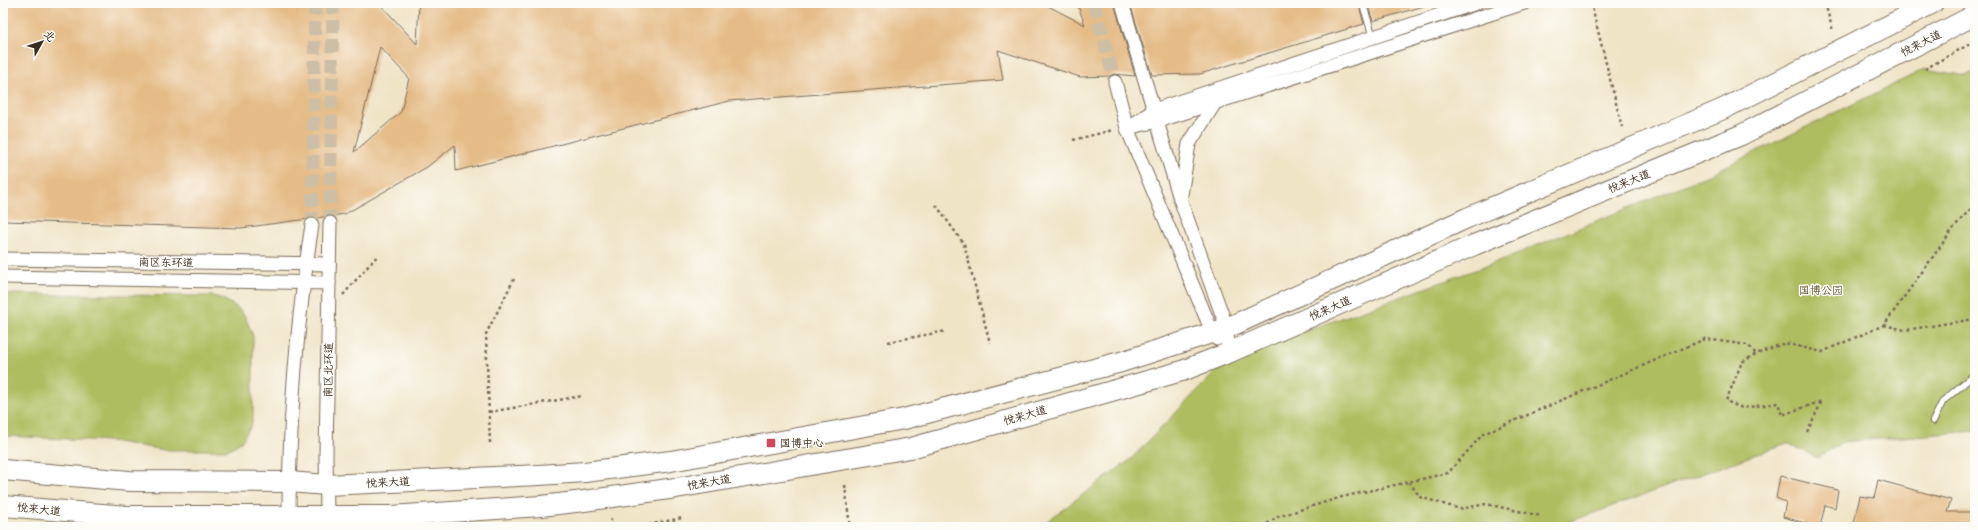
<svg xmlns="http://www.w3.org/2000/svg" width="1978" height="530" viewBox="0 0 1978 530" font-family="Delius,'LXGW WenKai TC',sans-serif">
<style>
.green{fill:#aebd5f;stroke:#74743e}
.building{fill:#e5bc87;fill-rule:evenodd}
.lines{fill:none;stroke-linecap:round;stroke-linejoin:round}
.street-tunnel{stroke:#ccbfa5;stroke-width:13;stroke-dasharray:13 6;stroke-linecap:butt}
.lane-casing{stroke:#7a6b59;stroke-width:8}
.street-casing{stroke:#7a6b59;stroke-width:15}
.primary-casing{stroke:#7a6b59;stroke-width:22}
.path{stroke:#7a6b59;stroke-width:2.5;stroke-dasharray:3 3;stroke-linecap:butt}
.lane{stroke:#fff;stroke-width:6}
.street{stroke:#fff;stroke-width:13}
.primary{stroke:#fff;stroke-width:20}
.poi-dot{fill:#d1495b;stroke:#fdfcf7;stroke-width:1.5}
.labels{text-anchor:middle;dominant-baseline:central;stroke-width:3;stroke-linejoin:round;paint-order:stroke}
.street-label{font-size:11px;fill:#3b2a1e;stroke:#fdfcf7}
.park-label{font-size:11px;fill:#5e5632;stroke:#fdfcf7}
.poi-label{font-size:11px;fill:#3b2a1e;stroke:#fdfcf7;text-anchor:start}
</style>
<rect width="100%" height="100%" fill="#fdfcf7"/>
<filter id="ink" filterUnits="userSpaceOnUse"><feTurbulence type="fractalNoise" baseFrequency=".025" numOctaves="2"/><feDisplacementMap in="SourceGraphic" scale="8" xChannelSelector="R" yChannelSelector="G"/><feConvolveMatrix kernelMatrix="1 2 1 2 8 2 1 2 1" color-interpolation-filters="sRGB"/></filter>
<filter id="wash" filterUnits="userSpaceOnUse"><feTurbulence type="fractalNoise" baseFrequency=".012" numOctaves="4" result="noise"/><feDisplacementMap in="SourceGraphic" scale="16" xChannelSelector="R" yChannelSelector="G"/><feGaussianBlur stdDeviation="0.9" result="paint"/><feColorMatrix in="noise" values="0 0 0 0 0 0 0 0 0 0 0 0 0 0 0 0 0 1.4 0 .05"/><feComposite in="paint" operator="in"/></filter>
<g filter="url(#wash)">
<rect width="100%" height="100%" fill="#f0e4c7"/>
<g class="green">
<path d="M1925,69L1966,76L1975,71V431L1842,442L1818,458L1787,443L1555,527H1039L1131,459L1228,359L1489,265L1706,176Z"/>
<path d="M3,294L212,296L221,298L238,308L245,316L253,336V416L251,426L241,442L227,450H164L111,441L3,436Z"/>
</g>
<g id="blocks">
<g class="building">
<path d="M3,3H379L417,44L419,3H1045L1046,5L1085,25L1077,3H1114L1135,76L1113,74L1110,76L1080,77L998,50L1003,80L729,101L456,171L455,145L427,167L345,214L241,228L3,221ZM380,47L409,78L401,112L354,152Z"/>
<path d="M1130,3H1424V6L1373,21L1368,6L1363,4L1360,9L1364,24L1200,74L1152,75Z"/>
<path d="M1780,476L1838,490L1835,508L1825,505L1820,527L1783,517L1786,502L1776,498Z"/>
<path d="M1878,480L1951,500L1947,512H1975V527H1853L1860,496L1874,498Z"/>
</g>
</g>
</g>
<g filter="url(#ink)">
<use href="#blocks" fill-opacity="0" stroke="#7a6b59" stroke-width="1"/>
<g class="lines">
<g class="street-tunnel">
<path d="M1094,3L1115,82"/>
<path d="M330,223L333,3"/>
<path d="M312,225L315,3"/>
</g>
<g class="lane-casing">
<g id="lane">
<path d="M1364,8L1373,37"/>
<path d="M1933,421L1943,401L1975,374"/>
</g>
</g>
<g class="street-casing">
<g id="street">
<path d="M1122,3L1180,199L1227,328L1228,353"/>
<path d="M1115,82L1127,128L1213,334L1217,339"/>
<path d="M1135,123L1154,110L1476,3"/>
<path d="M1127,128L1158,121L1524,3"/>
<path d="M1181,195L1189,144L1215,103"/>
<path d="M3,259L329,264"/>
<path d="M3,277L329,283"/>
<path d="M289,516C289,419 297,321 312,225"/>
<path d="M327,516L326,455L330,223"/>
</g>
</g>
<g class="primary-casing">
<g id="primary">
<path d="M3,470L129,481L289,482L327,485L539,475L585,472L671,461L904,419L1121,362L1227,328L1467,218L1723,109L1933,3"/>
<path d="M3,506L127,516H391L541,506L584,501L676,488L911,448L1182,371L1228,353L1474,245L1741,135L1975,15"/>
</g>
</g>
<g class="path">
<path d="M1591,3L1622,127"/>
<path d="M1825,3L1833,31"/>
<path d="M1925,69L1975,41"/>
<path d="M1073,140L1113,130"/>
<path d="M936,205L964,244L990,343"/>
<path d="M343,295L377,256"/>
<path d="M1884,325L1905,330L1975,319"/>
<path d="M888,342L946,331"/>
<path d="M489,412L582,396"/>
<path d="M1807,432L1822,401L1782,415L1778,403L1742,408L1726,401L1742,362L1756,354L1785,343L1822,352L1884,325L1955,226L1975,204"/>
<path d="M490,443L486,334L514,279"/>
<path d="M1409,482L1420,497L1460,509L1486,504L1541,516"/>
<path d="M845,485L850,527"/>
<path d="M609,527L611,519"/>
<path d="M637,527L682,518"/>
<path d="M1262,527L1277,517L1342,497L1448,473L1483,434L1705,339L1748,345L1756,354"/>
</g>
<use href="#lane" class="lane"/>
<use href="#street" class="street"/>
<use href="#primary" class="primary"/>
</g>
</g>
<rect class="poi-dot" x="766" y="438" width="10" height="10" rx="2"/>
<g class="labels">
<g class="street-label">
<text transform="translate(1921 43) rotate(-27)">悦来大道</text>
<text transform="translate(1629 181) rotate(-22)">悦来大道</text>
<text transform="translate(166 262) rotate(1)">南区东环道</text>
<text transform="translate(1330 308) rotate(-24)">悦来大道</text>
<text transform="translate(328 370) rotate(-89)">南区北环道</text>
<text transform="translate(1025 415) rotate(-16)">悦来大道</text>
<text transform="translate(388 482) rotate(-3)">悦来大道</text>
<text transform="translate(709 482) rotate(-10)">悦来大道</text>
<text transform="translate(39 509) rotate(6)">悦来大道</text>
</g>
<g class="park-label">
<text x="1821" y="290">国博公园</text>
</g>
<g class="poi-label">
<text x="780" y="443">国博中心</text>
</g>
</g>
<rect width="1978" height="530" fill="none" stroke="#fdfcf7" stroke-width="16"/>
<g transform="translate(42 42) rotate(51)" stroke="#fdfcf7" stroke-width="3" paint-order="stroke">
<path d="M0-3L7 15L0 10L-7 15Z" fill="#3b2a1e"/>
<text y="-6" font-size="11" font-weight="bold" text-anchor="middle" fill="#3b2a1e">北</text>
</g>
</svg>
